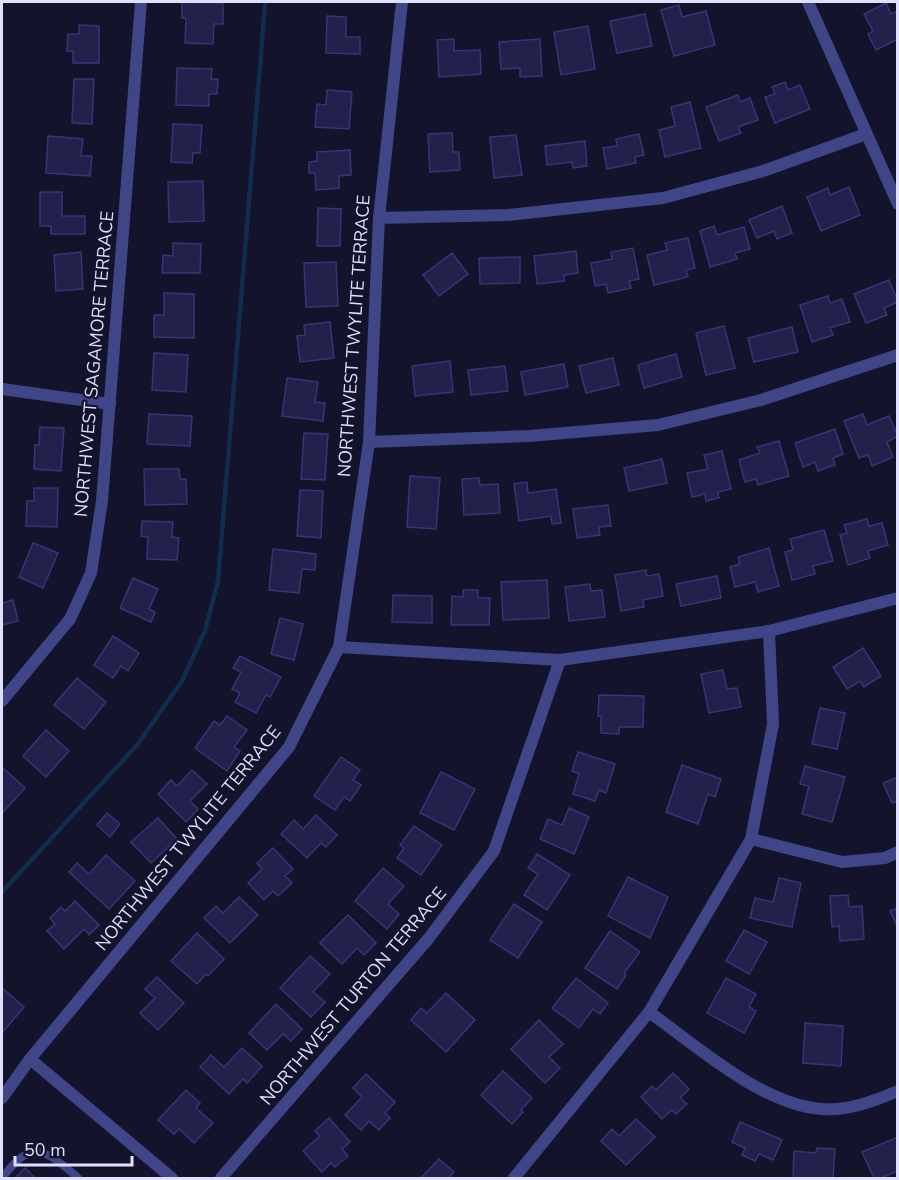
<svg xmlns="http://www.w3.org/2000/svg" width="899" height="1180" viewBox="0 0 899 1180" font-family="'Nunito Sans',sans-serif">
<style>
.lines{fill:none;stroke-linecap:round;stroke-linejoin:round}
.stream{stroke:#102d4e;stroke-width:4.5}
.building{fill:#24204c;stroke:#393377;stroke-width:1.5}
.service{stroke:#404588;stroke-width:8}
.minor{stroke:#404588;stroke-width:12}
.labels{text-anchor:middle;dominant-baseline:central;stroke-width:4.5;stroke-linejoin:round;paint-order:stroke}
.street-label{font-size:18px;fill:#dfdffe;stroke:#14132c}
</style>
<rect width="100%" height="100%" fill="#14132c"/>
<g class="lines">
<path class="stream" d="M2,892L137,745L182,681L205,631L218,581L265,5"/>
</g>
<g class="building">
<path d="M182,2L223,3V24H214L213,44L185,43L186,18H182Z"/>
<path d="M886,3L891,14L898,11V39L876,50L868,34L873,31L864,14Z"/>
<path d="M679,5L682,17L706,11L715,45L674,56L661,10Z"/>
<path d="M645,14L652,46L617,53L610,21Z"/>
<path d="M327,16L346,17V37H360V54L326,53Z"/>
<path d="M79,25L99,26V63H73V51H67L68,34H79Z"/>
<path d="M588,26L595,69L561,75L554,32Z"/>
<path d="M454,39V51L480,50L481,74L439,77L437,40Z"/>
<path d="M540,39L542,76L520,77V68L501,69L499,42Z"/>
<path d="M177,68L212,69L211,79H218L217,94H209V106L176,105Z"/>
<path d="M74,79H94L92,124L72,123Z"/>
<path d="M785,82L788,90L800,85L810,109L775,123L765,97L775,94L772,87Z"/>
<path d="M327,90L352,92L349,129L315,127L317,104L326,105Z"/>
<path d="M738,95L740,102L750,98L758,120L738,127L741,133L719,141L706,107Z"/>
<path d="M690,102L701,148L665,157L659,130L675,126L671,107Z"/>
<path d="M173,124L202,125L200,153H193L192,163L171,162Z"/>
<path d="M452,133L453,152H459L460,170L430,172L428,134Z"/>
<path d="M639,134L644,155L635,157L636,163L607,169L603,148L617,146L616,139Z"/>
<path d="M516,135L522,175L494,178L490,137Z"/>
<path d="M48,136L83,139L81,156H92L90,176L46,173Z"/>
<path d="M585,141L587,166L573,168L572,162L547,165L545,146Z"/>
<path d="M350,150L351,175L339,176V188L316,190L315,173H309V162L317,161V152Z"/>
<path d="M203,181L204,221L169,222L168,182Z"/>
<path d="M849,187L860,215L821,231L807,197L828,188L830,195Z"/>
<path d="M40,192H62V216H85V234H51V226H40Z"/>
<path d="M782,206L792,233L777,239L774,231L757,238L749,220Z"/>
<path d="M318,208L341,209L340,246H317Z"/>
<path d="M714,226L717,235L744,227L750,249L735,253L737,259L710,267L700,231Z"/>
<path d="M688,238L695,268L686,270L688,277L654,285L647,255L667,250L665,243Z"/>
<path d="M173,243L201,244L200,273H162L163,255L173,256Z"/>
<path d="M633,248L639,279L629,281L631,288L608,293L606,284L595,286L591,263L612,259L611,252Z"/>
<path d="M576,251L578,273L564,275V281L537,284L534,256Z"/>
<path d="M81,252L83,289L56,291L54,255Z"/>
<path d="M452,253L468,274L439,296L423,275Z"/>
<path d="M520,257V283L480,284L479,258Z"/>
<path d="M336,262L338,306L306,307L304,263Z"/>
<path d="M889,280L898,302L884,308L887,315L866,323L854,294Z"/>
<path d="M164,293L194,294V338L154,337V315H164Z"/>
<path d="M828,296L830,303L842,299L850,322L830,328L833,335L812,342L800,305Z"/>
<path d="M330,322L334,358L300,362L297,336L305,335L304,325Z"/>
<path d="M724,326L735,368L706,375L696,333Z"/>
<path d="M792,327L798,352L754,362L748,338Z"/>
<path d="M154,353L188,355L186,392L152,390Z"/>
<path d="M676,354L682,377L644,388L638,365Z"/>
<path d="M613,358L619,385L586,393L579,366Z"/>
<path d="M450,361L453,392L415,396L412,366Z"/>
<path d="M564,364L568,387L525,395L521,372Z"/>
<path d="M505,366L508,391L471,395L468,370Z"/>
<path d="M287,378L318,382L315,402L325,403L323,421L282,416Z"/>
<path d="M149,414L192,416L190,446L147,444Z"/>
<path d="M863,414L867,425L889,416L898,436L887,442L893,457L872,466L868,455L859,458L844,421Z"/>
<path d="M40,427L64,428L61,471L34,469L35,445H39Z"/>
<path d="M835,429L843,454L833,458L835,465L818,471L815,462L803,467L795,443Z"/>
<path d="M304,433L328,434L325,480L301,479Z"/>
<path d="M779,441L789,476L758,485L756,479L745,482L739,460L760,453L757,447Z"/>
<path d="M722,451L731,489L718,492L719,498L706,501L705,494L692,497L687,473L708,469L704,455Z"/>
<path d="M662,459L667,483L629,491L624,468Z"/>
<path d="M144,469H179L180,479H186L187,504L145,505Z"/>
<path d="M410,476L440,478L436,529L407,527Z"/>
<path d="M479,478L480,485L498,484L500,513L464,515L462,479Z"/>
<path d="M527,482L528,493L556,489L561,523L552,524L551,516L519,521L514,484Z"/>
<path d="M34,488H58L57,527L26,526L27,501H34Z"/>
<path d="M300,490L323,491L321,538L297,536Z"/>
<path d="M608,505L611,526L599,527L600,535L577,538L573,509Z"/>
<path d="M867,519L869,526L882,523L888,545L868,551L870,558L848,565L840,535L847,533L844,525Z"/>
<path d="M142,521L173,522L172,537L179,538L177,560L147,559L148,537L141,536Z"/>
<path d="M824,530L833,561L813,566L815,574L792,580L785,552L793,550L790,539Z"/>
<path d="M33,543L58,553L43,588L19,577Z"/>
<path d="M769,548L779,586L758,592L755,582L735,587L730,567L740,564L738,557Z"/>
<path d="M273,549L316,554L315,570L302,569L299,593L269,590Z"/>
<path d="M646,570L647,576L659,574L663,596L643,600L644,607L621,611L615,575Z"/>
<path d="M717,576L721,598L681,606L676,584Z"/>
<path d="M133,578L158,589L149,609L155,612L151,622L120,608Z"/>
<path d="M547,580L549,618L503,620L501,582Z"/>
<path d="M590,584L591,591L602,590L605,617L569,621L565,587Z"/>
<path d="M463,590H478V598H490L489,625H451L452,596L463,597Z"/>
<path d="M393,595L432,596V623L392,622Z"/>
<path d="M13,600L18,621L2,625V603Z"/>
<path d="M280,618L303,624L294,660L271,654Z"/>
<path d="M113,636L139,653L128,671L121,666L113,678L94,665Z"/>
<path d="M863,648L881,676L864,687L860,681L847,689L833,667Z"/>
<path d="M240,656L281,677L270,697L266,695L256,713L235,702L240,693L232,689L241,672L233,668Z"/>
<path d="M723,670L727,689L737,688L741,707L709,713L701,674Z"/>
<path d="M77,678L106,702L84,729L54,705Z"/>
<path d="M599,695L644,696L643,727H619V734L601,733V716H598Z"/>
<path d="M820,708L845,713L837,749L812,744Z"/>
<path d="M227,716L247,730L234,747L240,751L227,771L195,748L214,721L220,725Z"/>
<path d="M46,730L69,751L46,777L23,756Z"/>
<path d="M578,752L615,764L606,793L599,790L595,801L573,794L579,774L572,771Z"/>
<path d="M341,757L360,770L353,780L361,785L350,801L344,797L335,810L314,796Z"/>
<path d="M682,765L721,779L715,797L708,794L698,824L666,812Z"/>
<path d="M805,766L845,777L832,822L802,814L809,786L800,784Z"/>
<path d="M2,767L25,788L2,813Z"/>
<path d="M192,770L207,784L190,801L198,809L186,822L158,794L171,780L177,786Z"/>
<path d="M441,772L475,789L454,830L420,813Z"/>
<path d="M898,777V801L892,803L883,783Z"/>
<path d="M569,808L589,817L574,854L540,839L548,819L562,825Z"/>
<path d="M107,813L120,824L110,837L97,825Z"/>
<path d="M316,815L337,835L326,847L321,843L307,858L281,834L294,820L303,829Z"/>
<path d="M158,818L177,839L151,863L131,842Z"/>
<path d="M414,826L442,845L421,875L397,858L404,848L400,845Z"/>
<path d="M273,848L293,869L285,876L292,883L278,896L273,891L264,900L248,883L262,869L257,863Z"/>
<path d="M537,854L570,875L547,910L524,895L538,874L528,868Z"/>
<path d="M106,855L135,881L109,909L69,872L77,863L89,874Z"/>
<path d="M383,868L404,886L388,904L399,914L387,929L355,901Z"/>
<path d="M628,877L668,897L650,938L608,916Z"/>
<path d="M779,878L801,883L792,927L750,918L755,898L773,902Z"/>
<path d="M848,895L849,907L862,906L864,939L840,941L839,926L832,927L830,896Z"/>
<path d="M239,897L258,915L230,943L204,918L216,906L223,913Z"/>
<path d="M75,901L99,925L89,935L84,929L64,949L47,931L55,924L50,918L61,907L65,911Z"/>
<path d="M514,904L542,922L518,958L490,940Z"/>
<path d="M898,908V928L890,911Z"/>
<path d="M348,915L376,943L364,955L357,948L342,964L320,943Z"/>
<path d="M744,930L767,942L749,974L726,961Z"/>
<path d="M610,931L640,952L624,973L626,975L617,989L585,968Z"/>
<path d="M197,933L224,959L208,976L206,974L197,984L171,961Z"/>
<path d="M310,956L330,974L313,992L325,1002L311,1017L280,988Z"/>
<path d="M157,977L184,1003L158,1030L140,1013L155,998L145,989Z"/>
<path d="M576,978L608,1003L600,1014L593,1009L579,1028L552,1008Z"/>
<path d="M726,978L756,994L749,1007L756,1011L744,1033L707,1013Z"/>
<path d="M2,988L24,1007L2,1033Z"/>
<path d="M446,993L475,1020L446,1052L411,1020L421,1008L427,1013Z"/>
<path d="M276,1004L302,1029L291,1041L283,1034L267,1050L249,1033Z"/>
<path d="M539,1020L563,1044L549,1057L560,1068L545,1083L511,1049Z"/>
<path d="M805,1023L843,1026L841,1066L803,1063Z"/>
<path d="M242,1048L262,1066L247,1083L243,1079L229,1094L200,1067L211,1055L224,1067Z"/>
<path d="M503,1071L532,1098L521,1110L523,1112L512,1124L481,1095Z"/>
<path d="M673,1073L689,1089L680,1098L687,1104L676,1114L672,1110L662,1119L641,1097L652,1086L656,1090Z"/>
<path d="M366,1074L395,1102L385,1113L390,1118L379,1130L369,1121L361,1130L345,1115L362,1097L353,1088Z"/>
<path d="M186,1090L200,1103L196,1108L213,1123L194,1143L179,1129L174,1134L158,1120Z"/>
<path d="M329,1118L350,1142L342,1149L348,1156L335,1167L331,1163L322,1172L303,1151L320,1136L315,1131Z"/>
<path d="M636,1119L655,1137L626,1165L601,1141L612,1129L619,1136Z"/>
<path d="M740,1122L782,1140L773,1160L759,1154L755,1161L742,1155L745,1148L732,1142Z"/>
<path d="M898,1137V1171L881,1178H874L862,1152Z"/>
<path d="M817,1148L835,1149L833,1178H793L794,1151L816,1153Z"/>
<path d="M439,1159L454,1172L448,1178H421Z"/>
<path d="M25,1168L35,1178H15Z"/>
</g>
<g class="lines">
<path class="service" d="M2,1178C17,1159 31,1141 56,1160C64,1166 71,1171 78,1178"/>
<g class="minor">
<path d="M808,2L898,204"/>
<path d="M379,218L508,215L663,198L763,171L866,134"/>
<path d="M2,389L110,404"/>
<path d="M369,442L529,436L658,425L761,400L898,355"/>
<path d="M339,647L560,660L769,631L898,598"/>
<path d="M2,701L70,619L91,573L102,501L141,2"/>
<path d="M751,839L842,862L885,858L898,852"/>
<path d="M649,1012C697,1046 762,1105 822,1109C849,1111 874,1101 898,1091"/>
<path d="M30,1059L172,1178"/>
<path d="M2,1098L30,1059L289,747L339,647L369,442L379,218L402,2"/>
<path d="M221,1178L429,938L494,851L560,660"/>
<path d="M514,1178L649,1012L751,839L773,724L769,631"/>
</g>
</g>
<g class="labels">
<g class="street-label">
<text transform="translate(354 336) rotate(-86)">NORTHWEST TWYLITE TERRACE</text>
<text transform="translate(94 364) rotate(-85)">NORTHWEST SAGAMORE TERRACE</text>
<text transform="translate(188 838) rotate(-51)">NORTHWEST TWYLITE TERRACE</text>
<text transform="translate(353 996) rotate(-50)">NORTHWEST TURTON TERRACE</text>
</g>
</g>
<rect width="899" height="1180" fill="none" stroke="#dfdffe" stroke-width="6"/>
<path d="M15 1156v9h117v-9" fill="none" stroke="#dfdffe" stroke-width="3"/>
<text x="24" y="1156" font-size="18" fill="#dfdffe" stroke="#14132c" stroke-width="4.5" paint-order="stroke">50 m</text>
</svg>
